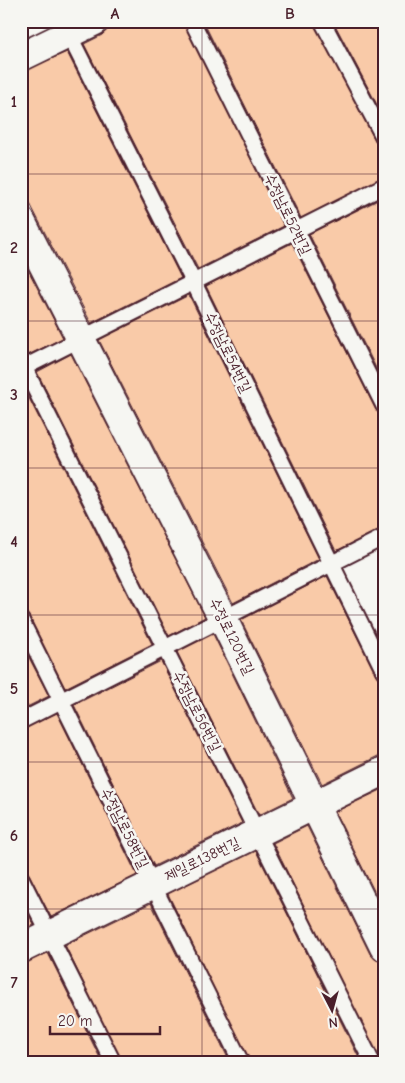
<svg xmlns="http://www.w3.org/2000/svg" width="405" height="1083" viewBox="0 0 405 1083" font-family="'Comic Neue','Poor Story',sans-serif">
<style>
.building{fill:#f9caa8;stroke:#4a1f2b}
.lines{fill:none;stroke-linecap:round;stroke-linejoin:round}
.service-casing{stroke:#4a1f2b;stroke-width:19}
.minor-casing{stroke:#4a1f2b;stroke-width:31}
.service{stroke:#f6f6f2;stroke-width:15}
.minor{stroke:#f6f6f2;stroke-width:28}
.grid{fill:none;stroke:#4a1f2b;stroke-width:1;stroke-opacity:0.55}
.labels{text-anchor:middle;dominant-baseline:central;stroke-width:5;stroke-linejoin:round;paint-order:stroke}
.street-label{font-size:15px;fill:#4a1f2b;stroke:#f6f6f2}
.neatline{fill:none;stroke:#4a1f2b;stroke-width:2}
.grid-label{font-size:16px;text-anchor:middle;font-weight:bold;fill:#4a1f2b}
</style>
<rect width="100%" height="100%" fill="#f6f6f2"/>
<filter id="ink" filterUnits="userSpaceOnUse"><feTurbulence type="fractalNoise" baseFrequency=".02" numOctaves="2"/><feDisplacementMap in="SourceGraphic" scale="10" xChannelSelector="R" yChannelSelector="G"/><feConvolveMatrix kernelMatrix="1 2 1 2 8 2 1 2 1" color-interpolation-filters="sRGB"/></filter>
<g filter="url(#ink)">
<g class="building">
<path d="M120,21H183L284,226L198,269L84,44L102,35L109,27Z"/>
<path d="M203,21H313L376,142L384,147V177L301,218Z"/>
<path d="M333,21H384V118Z"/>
<path d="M67,52L181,278L91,323L21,186V72Z"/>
<path d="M384,197V384L309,234Z"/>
<path d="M292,243L376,410L384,415V527L336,551L206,286Z"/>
<path d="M21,256L63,338L28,355L21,345Z"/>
<path d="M189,295L319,559L233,603L99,340Z"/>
<path d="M71,354L205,617L169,636L37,372Z"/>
<path d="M21,382L152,644L65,688L29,616L21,611Z"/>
<path d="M327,576L376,675L384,680V753L322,784L241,620Z"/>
<path d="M213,634L293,798L259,815L177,652Z"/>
<path d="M21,642L49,696L21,710Z"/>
<path d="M161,661L242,823L154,866L74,705Z"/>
<path d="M57,713L137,875L51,917L29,874L21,869V730Z"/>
<path d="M381,790L384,795V911L335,812Z"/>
<path d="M307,826L370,954L376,960L384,962V1062H381L273,843Z"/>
<path d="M256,851L361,1062H250L168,894Z"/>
<path d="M21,899L34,925L21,931Z"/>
<path d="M151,903L230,1062H122L65,945Z"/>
<path d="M48,953L102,1062H21V964Z"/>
</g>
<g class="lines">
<g class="service-casing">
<g id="service">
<path d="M62,21L194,283L384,671"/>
<path d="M192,21L384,406"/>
<path d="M322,21L384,138"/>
<path d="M21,361L372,1062"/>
<path d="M21,369L384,186"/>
<path d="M21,620L241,1062"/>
<path d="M21,721L384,537"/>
<path d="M21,878L113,1062"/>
</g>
</g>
<g class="minor-casing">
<g id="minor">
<path d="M21,57L95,21"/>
<path d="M21,221L223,619L384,947"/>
<path d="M21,949L384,771"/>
</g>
</g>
<use href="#service" class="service"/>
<use href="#minor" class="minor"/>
</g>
</g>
<path class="grid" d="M202,21V1062M21,174H384M21,321H384M21,468H384M21,615H384M21,762H384M21,909H384"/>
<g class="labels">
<g class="street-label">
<text transform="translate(288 214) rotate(64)">수정남로52번길</text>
<text transform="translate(228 352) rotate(64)">수정남로54번길</text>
<text transform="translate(232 636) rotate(64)">수정로120번길</text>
<text transform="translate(197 711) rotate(63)">수정남로56번길</text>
<text transform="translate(125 828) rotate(63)">수정남로58번길</text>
<text transform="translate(202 859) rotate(-26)">제일로138번길</text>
</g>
</g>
<rect width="405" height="1083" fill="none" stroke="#f6f6f2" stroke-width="55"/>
<g transform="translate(332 1010) rotate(174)" stroke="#f6f6f2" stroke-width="4" paint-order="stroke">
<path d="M0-4L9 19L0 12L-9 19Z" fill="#4a1f2b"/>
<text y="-8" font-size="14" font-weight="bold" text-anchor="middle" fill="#4a1f2b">N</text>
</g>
<path d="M50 1026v8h110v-8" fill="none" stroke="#4a1f2b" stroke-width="2.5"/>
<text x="58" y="1026" font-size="15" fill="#4a1f2b" stroke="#f6f6f2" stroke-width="4" paint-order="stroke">20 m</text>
<rect x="28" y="28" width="350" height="1028" class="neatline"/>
<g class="grid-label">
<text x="115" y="19">A</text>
<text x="290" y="19">B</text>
<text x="14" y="107">1</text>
<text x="14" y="253">2</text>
<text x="14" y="400">3</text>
<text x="14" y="547">4</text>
<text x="14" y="694">5</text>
<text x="14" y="841">6</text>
<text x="14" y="988">7</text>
</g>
</svg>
